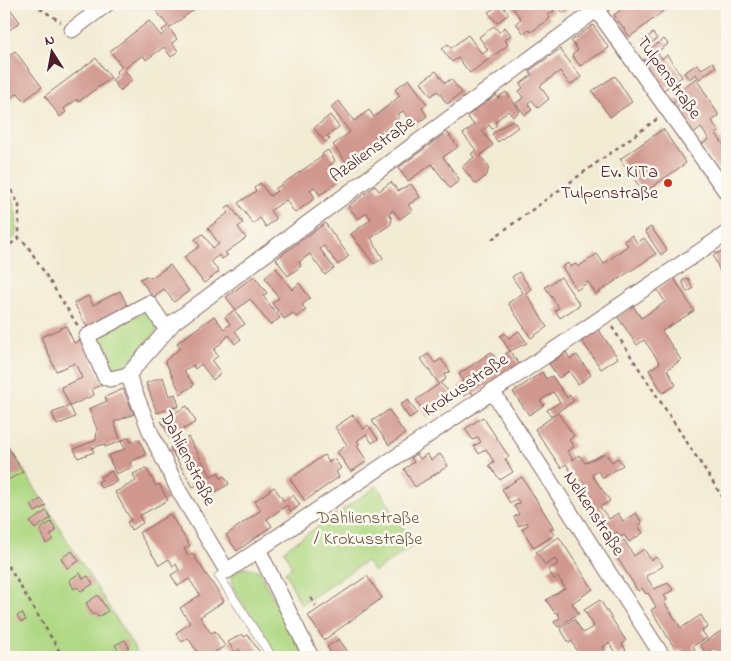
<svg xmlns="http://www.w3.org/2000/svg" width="731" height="661" viewBox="0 0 731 661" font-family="'Indie Flower',sans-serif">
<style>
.green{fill:#afd883;stroke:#7c7c57}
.building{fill:#d1988f}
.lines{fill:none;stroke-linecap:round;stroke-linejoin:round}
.service-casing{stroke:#856666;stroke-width:9}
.minor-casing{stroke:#856666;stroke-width:17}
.path{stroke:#856666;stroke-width:2.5;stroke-dasharray:4 4;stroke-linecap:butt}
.service{stroke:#fff;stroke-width:8}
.minor{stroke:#fff;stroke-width:15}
.poi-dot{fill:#c8321e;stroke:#fbf7ec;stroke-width:2}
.labels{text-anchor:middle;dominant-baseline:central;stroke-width:5;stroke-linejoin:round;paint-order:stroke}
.street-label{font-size:18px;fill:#4a1f2b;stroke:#fbf7ec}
.poi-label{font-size:18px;fill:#4a1f2b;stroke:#fbf7ec;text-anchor:end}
.park-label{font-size:18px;fill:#685645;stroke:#fbf7ec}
</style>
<rect width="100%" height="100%" fill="#fbf7ec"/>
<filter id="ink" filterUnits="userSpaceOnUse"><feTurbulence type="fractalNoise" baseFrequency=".02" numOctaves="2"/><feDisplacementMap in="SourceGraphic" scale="10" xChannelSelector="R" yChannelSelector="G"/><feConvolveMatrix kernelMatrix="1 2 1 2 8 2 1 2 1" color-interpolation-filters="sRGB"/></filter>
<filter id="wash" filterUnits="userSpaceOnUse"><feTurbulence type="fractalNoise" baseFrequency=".0096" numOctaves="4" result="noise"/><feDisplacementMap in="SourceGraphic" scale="20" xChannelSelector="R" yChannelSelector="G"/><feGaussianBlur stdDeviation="1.12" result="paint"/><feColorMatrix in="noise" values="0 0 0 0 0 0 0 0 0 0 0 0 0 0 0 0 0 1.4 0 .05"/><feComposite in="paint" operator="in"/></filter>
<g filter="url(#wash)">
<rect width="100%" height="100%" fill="#f2ebd4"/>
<g class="green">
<path d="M4,182C14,200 19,216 15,237L4,246Z"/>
<path d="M146,311L158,328L156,333L119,373L110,371L96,338Z"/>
<path d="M4,439L140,657H4Z"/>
<path d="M377,486L414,545L374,572L366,561L301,605L285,571L292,567L284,550Z"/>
<path d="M243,568H251L258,570L305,657H279L234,590L231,582L233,574Z"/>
</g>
<g id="blocks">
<g class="building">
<path d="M160,4H202L169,28L177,39L172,43L178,51L171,57L164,47L146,60L143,55L124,69L132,80L120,91L112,80L118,75L116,72L122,67L110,51L149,21L161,36L164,33L162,30L168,26L154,8Z"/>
<path d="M501,4L509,14L497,23L488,12Z"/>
<path d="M510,4H548L554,11L548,15L550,18L548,20L531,32L529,29L524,34L516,23L521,19Z"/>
<path d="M556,4H572L573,5L563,13Z"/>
<path d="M628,4H646L648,6L662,4L666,9L630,37L614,15Z"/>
<path d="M11,10L20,22L4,34V16Z"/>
<path d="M593,25L609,48L580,66L572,55L578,50L571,41Z"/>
<path d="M494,26L499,32L505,27L511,35L505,40L508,45L470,73L458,58L452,62L442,49L448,44L451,48L468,35L482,54L488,50L479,37Z"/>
<path d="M653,33L657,39L647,47L643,41Z"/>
<path d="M664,39L668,44L657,52L662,59L667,55L682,77L662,91L642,62L655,53L651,48Z"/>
<path d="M560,49L581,77L570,85L560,71L540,86L549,99L538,108L532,100L528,103L532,110L525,115L516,103L523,98L519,91L523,88L520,84L532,75L529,71Z"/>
<path d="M15,51L42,87L24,101L18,93L5,102L4,88L10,83L4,76V60Z"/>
<path d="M96,58L111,78L78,102L77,99L64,109L66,112L60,117L45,96Z"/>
<path d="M713,62L716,67L699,79L696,74L689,79L684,73L697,64L702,69Z"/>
<path d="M436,71L445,83L451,79L462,93L447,104L438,91L431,96L421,82Z"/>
<path d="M615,76L632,102L610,117L592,91Z"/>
<path d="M696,78L719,116L712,121L719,132L716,134L726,148L727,147V167L720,172L701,145L709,139L701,128L692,135L671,104L684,95L680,90Z"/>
<path d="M409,79L427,104L422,108L427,116L414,126L403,111L397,115L400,118L384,130L387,134L347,163L333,145L350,132L331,107L339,101L354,121L369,110L374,117L400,96L395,89Z"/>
<path d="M506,92L520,111L513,117L508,111L495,122L497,125L492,129L489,125L482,131L493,145L480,156L489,166L487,175L476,184L462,167L474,157L471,154L476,150L463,134L474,125L467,116L496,95L498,98Z"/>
<path d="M330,115L339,127L327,136L330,139L325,142L314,128Z"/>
<path d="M512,120L518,127L498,142L492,134Z"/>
<path d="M663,129L686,163L644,193L620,159Z"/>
<path d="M447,132L458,147L443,157L460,180L450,188L432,164L408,181L398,168Z"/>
<path d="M328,150L335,161L330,165L341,180L320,195L314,187L310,190L315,198L295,213L286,200L270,211L276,219L266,227L260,218L253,224L238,203L256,191L254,188L260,183L270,196L277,191L275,189L323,156L322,154Z"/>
<path d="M391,182L398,191L411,184L420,197L408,205L412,210L400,219L393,210L389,214L392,218L391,224L371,238L383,258L374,264L351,234L371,219L367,213L358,219L348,206L375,186L379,191Z"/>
<path d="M230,205L243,223L238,227L246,238L225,253L228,255L222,259L219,255L211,261L219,272L204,283L184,257L200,246L195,239L203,234L213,248L219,244L208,228L228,213L225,208Z"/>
<path d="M325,223L349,256L338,265L324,246L320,249L334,268L325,275L310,254L299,262L301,266L288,276L276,259Z"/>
<path d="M651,227L667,250L661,255L645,231Z"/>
<path d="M632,235L637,243L644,238L656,254L596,294L588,282L577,290L562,267L568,263L570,267L576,264L578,267L597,254L604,264L628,245L624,241Z"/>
<path d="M727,249V288L713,255Z"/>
<path d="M170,265L189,291L174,302L164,289L153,297L140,279L146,276L151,278Z"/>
<path d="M276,268L292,290L299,283L310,298L302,305L306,310L296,317L293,313L284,319L272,303L279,298L265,278Z"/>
<path d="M519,272L531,289L526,293L547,327L531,338L508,303L523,293L512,277Z"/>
<path d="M254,276L267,293L263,296L280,318L270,325L250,299L236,310L226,297Z"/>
<path d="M561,277L580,305L560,318L555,310L559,308L545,287Z"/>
<path d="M674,278L694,311L662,331L681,360L667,370L676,385L663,393L649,370L660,363L644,340L637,345L617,316L633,306L641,318L646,315L665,302L657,289Z"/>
<path d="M688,278L693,289L687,292L682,281Z"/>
<path d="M120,291L128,307L88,329L74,303L88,296L93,305Z"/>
<path d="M234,310L245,324L235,331L241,339L235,344L229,335L214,350L218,356L212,361L221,373L213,380L201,364L195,369L193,365L184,371L194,385L181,394L165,361L180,348L177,343L214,316L224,329L230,324L225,317Z"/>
<path d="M66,326L74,343L83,339L103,384L92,389L94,395L70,406L61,387L82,378L75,363L56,371L41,337Z"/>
<path d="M598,329L618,358L601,369L582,341Z"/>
<path d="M519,331L527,343L510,351L519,364L473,395L471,391L464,396L458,387L464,383L459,374L491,352L497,360L510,351L500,336L505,333L509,338Z"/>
<path d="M566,352L570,359L577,355L591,375L578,384L569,371L559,378L549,364Z"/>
<path d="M428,354L435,363L441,359L450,371L444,375L446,379L440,383L452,394L450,396L453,401L428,418L416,400L439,384L421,359Z"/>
<path d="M542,372L546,379L552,376L567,398L570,395L574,401L551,416L547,410L560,402L553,392L540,401L544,405L529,415L513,392Z"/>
<path d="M163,377L169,396L175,394L179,406L157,413L146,383Z"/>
<path d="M123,389L134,414L114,422L121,441L105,447L104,444L92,448L94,452L78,458L74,449L96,440L97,429L89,409L107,401L105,397Z"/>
<path d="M408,400L417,413L409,418L400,405Z"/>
<path d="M70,406L75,417L57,425L52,413Z"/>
<path d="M187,406L196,422L170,437L161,421Z"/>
<path d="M389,410L405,434L389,445L372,421Z"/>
<path d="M558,413L574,436L569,440L574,447L567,451L573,460L579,455L585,463L605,453L612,462L618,458L623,465L603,478L598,471L592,475L610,501L600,507L609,519L618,513L623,521L636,513L642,523L638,526L643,533L629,542L624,535L621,537L617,532L607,539L579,497L585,493L566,464L561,468L535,429Z"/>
<path d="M353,415L363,429L368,425L378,439L372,443L366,434L357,441L359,444L357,446L367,461L351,472L337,452L347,445L335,427Z"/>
<path d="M483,417L509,457L505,459L513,472L500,480L489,465L494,462L486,449L479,454L474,446L481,442L478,437L473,440L465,429Z"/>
<path d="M129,437L131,442L139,439L146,455L130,462L132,467L116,474L108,456L125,449L121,441Z"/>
<path d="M188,437L211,476L218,472L221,478L224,476L229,484L205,498L197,485L193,487L170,448Z"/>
<path d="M4,440L23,472L4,482V465L8,462L6,459L4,461Z"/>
<path d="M417,454L420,459L427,454L431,460L440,454L448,466L415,487L404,469L414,462L411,458Z"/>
<path d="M324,455L329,462L334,459L341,468L336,472L339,477L305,501L290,479Z"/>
<path d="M146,468L156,486L159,484L168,500L139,516L143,523L131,530L127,522L131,520L115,492L136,481L133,474Z"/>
<path d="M112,471L117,482L101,488L98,482L102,480L100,477Z"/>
<path d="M522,477L554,528L550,529L554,535L534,548L522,529L528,525L527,522L519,526L514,517L519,514L514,506L520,503L517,499L510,503L502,489Z"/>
<path d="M274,487L284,501L293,495L300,505L291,512L287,505L267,519L272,526L237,551L226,535L261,510L255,501Z"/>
<path d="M41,499L46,506L35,512L31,505Z"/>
<path d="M46,511L51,518L35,529L30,522Z"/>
<path d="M170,514L190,546L184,549L188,556L192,553L224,601L200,617L211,633L215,631L225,646L207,657H201L188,638L182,642L176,633L190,623L180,608L200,595L189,579L178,586L171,575L179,570L176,564L173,566L169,559L159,565L139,533Z"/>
<path d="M51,522L56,531L50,535L53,539L46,544L40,529Z"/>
<path d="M559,537L593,589L572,603L579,613L558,627L554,622L560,618L557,612L555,613L546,600L565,588L558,577L554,579L548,570L558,564L555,559L545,565L536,552Z"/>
<path d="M624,540L634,556L644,549L651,560L657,557L663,566L646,576L654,589L668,583L673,590L664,595L667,600L664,602L681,628L701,615L708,627L702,631L707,638L693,646L695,650L686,655L682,649L677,652L651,610L656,607L648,593L646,594L642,588L638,591L612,549Z"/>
<path d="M72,551L79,561L67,568L61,558Z"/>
<path d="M80,573L83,579L88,576L93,584L81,591L77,587L74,589L69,580Z"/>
<path d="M367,576L382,598L324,640L308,616Z"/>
<path d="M98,595L108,611L98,617L96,613L93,615L86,603Z"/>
<path d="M600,600L626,641L622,644L626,650L617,656L609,643L603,647L605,651L594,657H580L572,641L569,643L560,628L574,619L583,633L594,626L584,610Z"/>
<path d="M22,613L26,620L21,622L17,616Z"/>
<path d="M727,627V649L718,654L714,648L706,653L700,645Z"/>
<path d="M242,634L244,637L248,635L263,657H244L239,649L235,652L228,642Z"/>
<path d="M339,639L350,655L352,657H334L327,647Z"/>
<path d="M125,640L129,647L120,653L115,645Z"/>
</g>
</g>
</g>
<g filter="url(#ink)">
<use href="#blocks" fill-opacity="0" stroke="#856666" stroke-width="1"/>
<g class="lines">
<g class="service-casing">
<path id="service" d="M219,576L272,657"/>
</g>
<g class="minor-casing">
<g id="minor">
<path d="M596,9L727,193"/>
<path d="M72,30L107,4"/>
<path d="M167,330L149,303L87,336L105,377L110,379L128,375L174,322L604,4"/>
<path d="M128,375L152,436L179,491L227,571L727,233"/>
<path d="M492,391L663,657"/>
<path d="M259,551L311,657"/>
</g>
</g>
<g class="path">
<path d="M33,4L61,22"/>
<path d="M4,10L14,4"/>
<path d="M4,176L19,205V238"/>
<path d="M492,239L657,119"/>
<path d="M4,249L19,238L27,245L78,326"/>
<path d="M612,327L727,504"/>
<path d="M4,559L63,657"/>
<path d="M311,598L316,606"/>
</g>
<use href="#service" class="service"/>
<use href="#minor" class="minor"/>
</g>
</g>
<circle class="poi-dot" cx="668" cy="183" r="5"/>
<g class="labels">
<g class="street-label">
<text transform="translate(668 78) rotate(54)">Tulpenstraße</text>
<text transform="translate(373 150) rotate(-36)">Azalienstraße</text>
<text transform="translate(466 386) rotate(-34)">Krokusstraße</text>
<text transform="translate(187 459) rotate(63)">Dahlienstraße</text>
<text transform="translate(593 514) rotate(57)">Nelkenstraße</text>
</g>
<g class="poi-label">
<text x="658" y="173">Ev. KiTa<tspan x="658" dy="21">Tulpenstraße</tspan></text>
</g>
<g class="park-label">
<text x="368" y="519">Dahlienstraße<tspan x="368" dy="21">/ Krokusstraße</tspan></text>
</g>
</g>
<rect width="731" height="661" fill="none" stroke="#fbf7ec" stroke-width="20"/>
<g transform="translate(52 52) rotate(349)" stroke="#fbf7ec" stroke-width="4" paint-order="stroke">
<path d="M0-4L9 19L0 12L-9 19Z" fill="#4a1f2b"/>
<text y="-8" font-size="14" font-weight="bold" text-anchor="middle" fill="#4a1f2b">N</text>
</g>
</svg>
